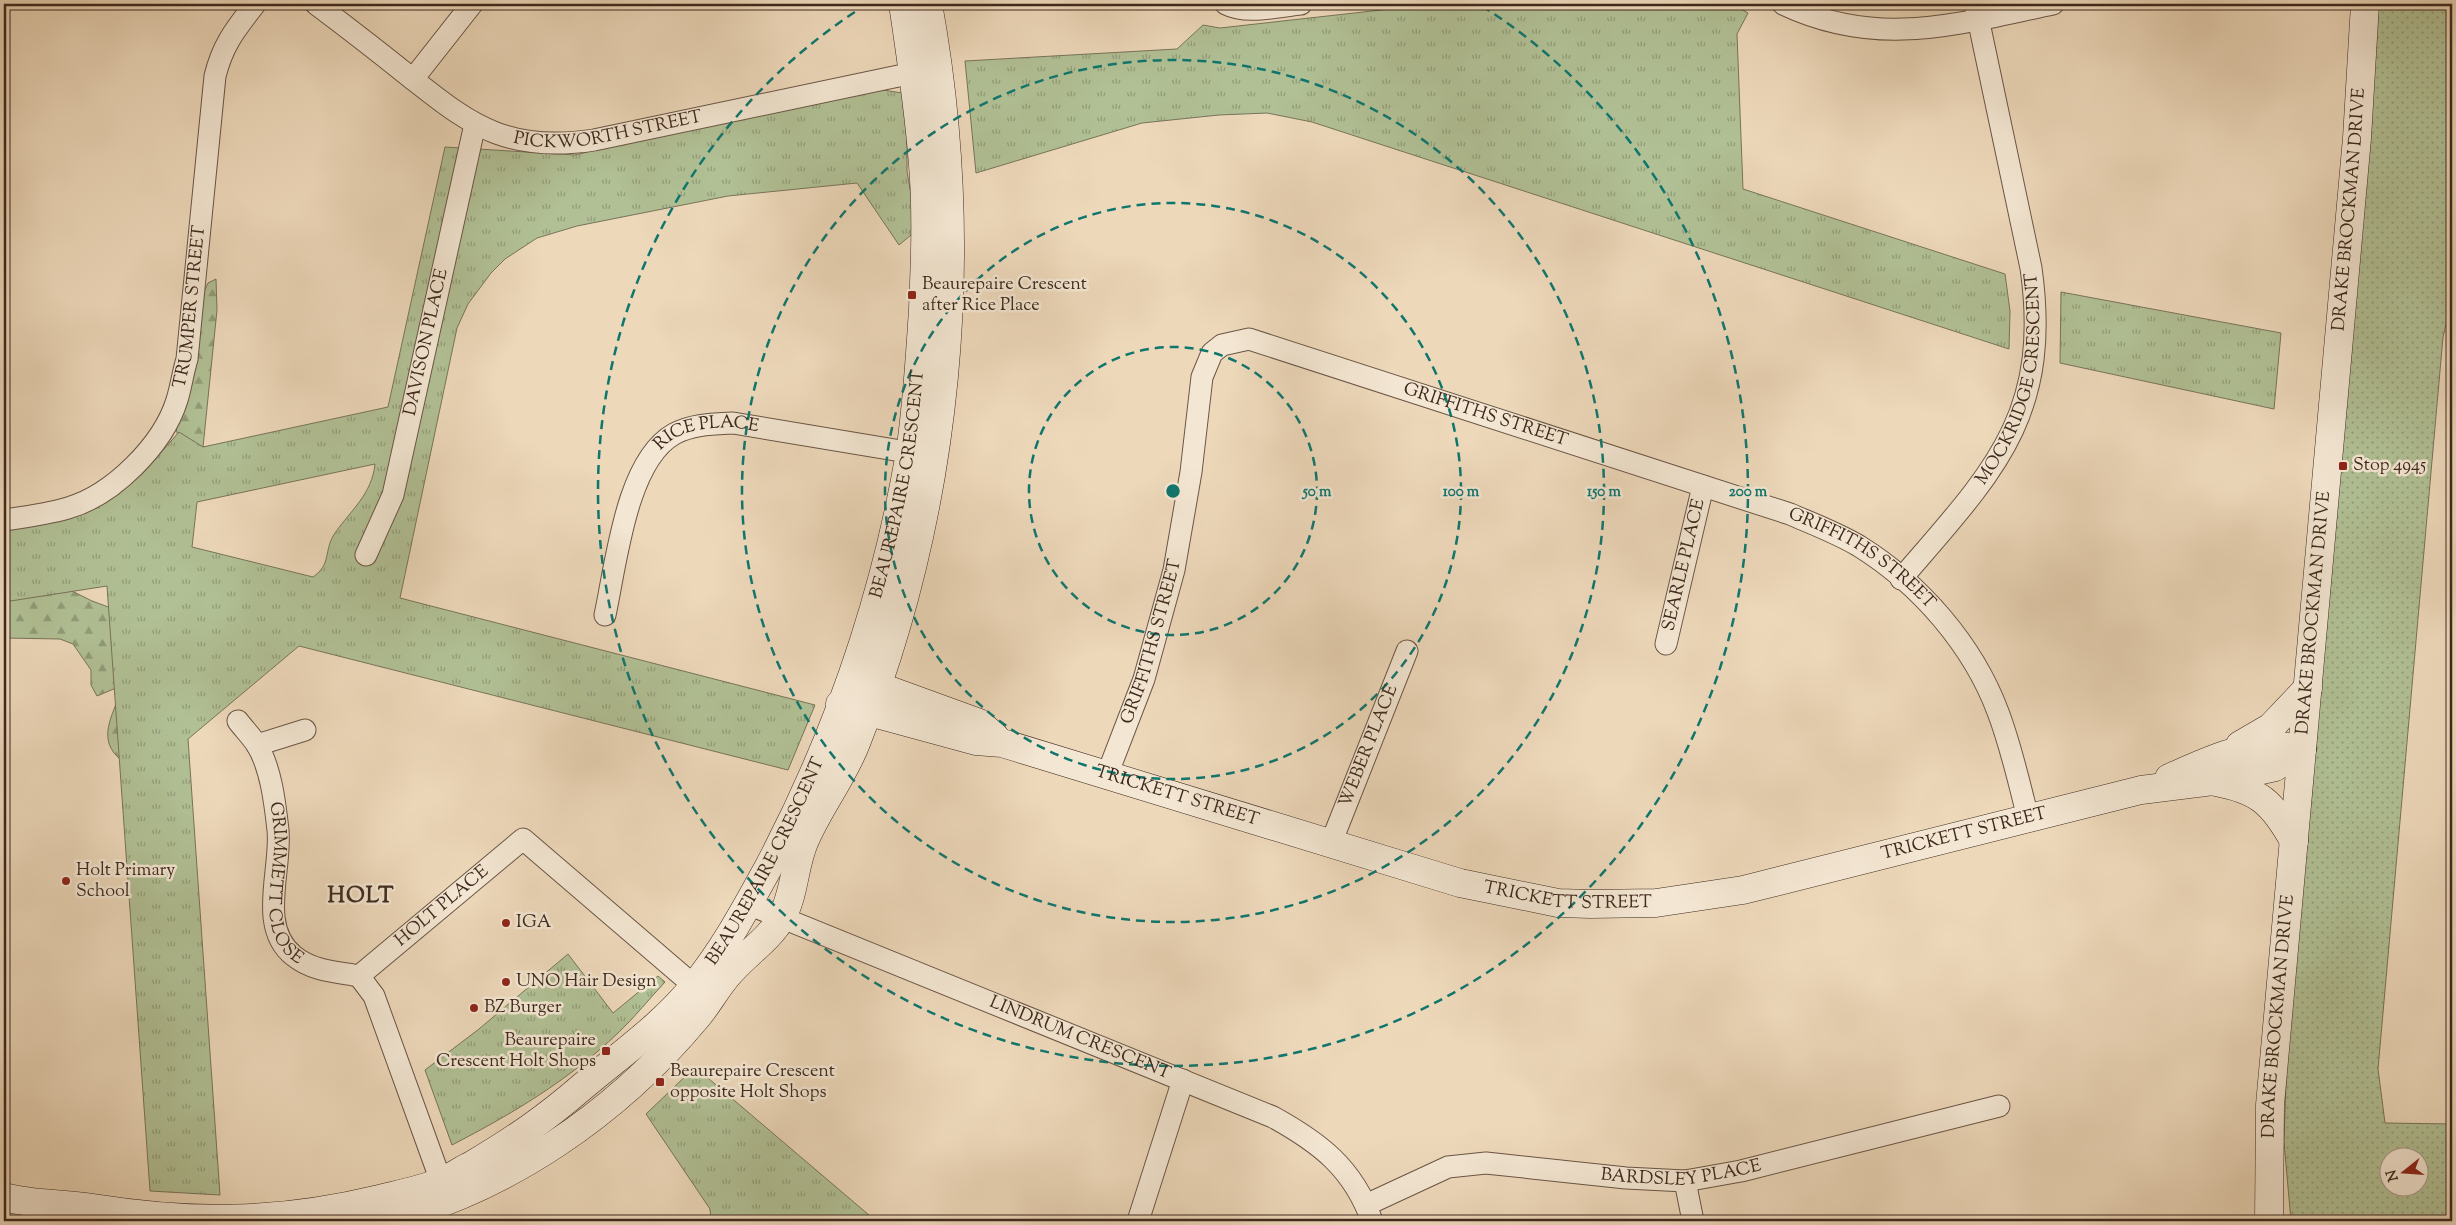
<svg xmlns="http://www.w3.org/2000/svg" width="2456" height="1225" viewBox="0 0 2456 1225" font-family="'Sorts Mill Goudy',serif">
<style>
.grass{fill:url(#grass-dots);stroke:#78745a;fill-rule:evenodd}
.forest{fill:url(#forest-firs);stroke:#78745a}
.park{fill:url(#park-tufts);stroke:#78745a;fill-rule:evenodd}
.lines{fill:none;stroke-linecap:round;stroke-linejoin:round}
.street-casing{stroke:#6a5545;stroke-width:23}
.secondary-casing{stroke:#3e291e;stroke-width:29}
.street{stroke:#f3e6d2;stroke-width:21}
.secondary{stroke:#f3e6d2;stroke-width:28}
.ring{fill:none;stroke:#0f766e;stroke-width:2.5;stroke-dasharray:9 6}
.poi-dot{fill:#8f2418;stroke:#f3e6d2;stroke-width:2}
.labels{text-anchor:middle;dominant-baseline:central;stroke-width:5;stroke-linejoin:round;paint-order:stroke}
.street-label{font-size:18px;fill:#3e291e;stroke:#f3e6d2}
.poi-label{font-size:18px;fill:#3e291e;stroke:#f3e6d2;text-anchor:start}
.district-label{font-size:22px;font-weight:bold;letter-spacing:1px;fill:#3e291e;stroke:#f3e6d2}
.centre{fill:#0f766e;stroke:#f3e6d2;stroke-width:2.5}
.ring-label{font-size:15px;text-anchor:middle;font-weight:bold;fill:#0f766e;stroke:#f3e6d2;stroke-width:5;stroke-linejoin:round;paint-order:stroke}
</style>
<defs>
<pattern id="grass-dots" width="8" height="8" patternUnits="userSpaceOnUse" patternTransform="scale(1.25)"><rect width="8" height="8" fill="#b1c095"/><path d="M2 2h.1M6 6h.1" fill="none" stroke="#919c79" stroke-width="1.8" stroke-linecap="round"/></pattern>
<pattern id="forest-firs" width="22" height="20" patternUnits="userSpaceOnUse" patternTransform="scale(1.25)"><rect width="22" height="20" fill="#b1c095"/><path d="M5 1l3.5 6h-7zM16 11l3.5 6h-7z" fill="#919c79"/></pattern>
<pattern id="park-tufts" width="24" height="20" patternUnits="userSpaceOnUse" patternTransform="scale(1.25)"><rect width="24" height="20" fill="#b1c095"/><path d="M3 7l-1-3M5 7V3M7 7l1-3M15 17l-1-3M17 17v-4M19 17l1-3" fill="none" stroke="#919c79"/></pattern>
</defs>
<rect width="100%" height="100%" fill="#edd8ba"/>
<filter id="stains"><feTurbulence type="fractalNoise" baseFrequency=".004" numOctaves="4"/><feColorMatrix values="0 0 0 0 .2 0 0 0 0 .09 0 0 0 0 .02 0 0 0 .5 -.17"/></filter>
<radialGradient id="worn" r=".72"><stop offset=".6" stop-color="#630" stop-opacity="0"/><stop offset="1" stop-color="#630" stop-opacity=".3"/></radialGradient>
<path class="grass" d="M2365,4H2452V207L2448,316L2443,337L2378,1069L2385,1123L2452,1124V1221H2291L2284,1142L2294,841ZM2388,1158H2418V1188H2388Z"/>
<g class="forest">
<path d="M216,279L217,310L203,447L264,439L182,450L176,429L197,307L208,283Z"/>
<path d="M40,575L92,601L122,612L131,767C98,747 106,728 119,697L116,688L97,696L91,685V670L73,644L60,639L4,638V592Z"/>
</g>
<g class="park">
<path d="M1435,4H1732L1748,13L1737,34L1743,189L2005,274L2010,311L2009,349L1312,122L1267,113L1219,115L1142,123L976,173L965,61L1177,49L1203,25L1220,28Z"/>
<path d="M877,89L902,93L907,126V171L913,208L911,235L899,245L857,183L728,196L577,226L537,238L505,259L491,273L468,304L457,328L400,598L815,705L788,770L299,646L188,739L220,1195L150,1191L107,586L4,602V524L83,510L141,475L179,432L203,447L388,407L445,147L575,155L696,126ZM375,464C372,494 351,510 335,533C323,551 332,564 313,577L192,547L197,502Z"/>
<path d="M2061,292L2281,333L2274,409L2060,363Z"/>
<path d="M568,954L613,1013L658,976L665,982C649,999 635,1017 618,1033C569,1080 512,1114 452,1145L425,1070L479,1029Z"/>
<path d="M695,1067L876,1221H711L710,1209L646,1114Z"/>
</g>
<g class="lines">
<g class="street-casing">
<g id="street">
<path id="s1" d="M316,4C348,28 379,52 410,77C437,98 464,121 496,133C528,145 561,145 594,140L927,70"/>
<path d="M1226,4C1247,15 1278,6 1301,4"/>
<path d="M1783,4C1878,49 1956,24 2053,4"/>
<path d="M413,79L472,4"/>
<path id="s2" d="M4,520C25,517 48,514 68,508C113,495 163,445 177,400C181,387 183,372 187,359L215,76C223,44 235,30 255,4"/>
<path id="s3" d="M366,555L393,495L475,124"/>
<path id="s4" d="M1901,579C1992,473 2052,417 2031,268L1975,4"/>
<path id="s5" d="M605,615C616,565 626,461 674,434C692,424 713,424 733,423L925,455"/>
<path id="s6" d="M1666,644L1703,486"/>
<path id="s7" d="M238,721C244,729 252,737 257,745C271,768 275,803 278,830C282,870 257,927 294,956C312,971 337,972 359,976"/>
<path d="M257,745L305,730"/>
<path id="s8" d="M1107,775L1144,679L1174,570L1191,472L1202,377L1212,353L1222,345L1249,339L1790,514C1813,524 1837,533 1859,546C1920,584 1973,645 1998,712C2011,746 2019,782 2028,818"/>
<path id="s9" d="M1331,843L1407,651"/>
<path id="s10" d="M748,904L1273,1117C1320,1143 1353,1168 1372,1221"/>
<path d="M1685,1181L1693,1221"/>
<path id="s11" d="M446,1195L374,996L359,976L523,839L706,996"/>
<path id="s12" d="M1366,1205L1448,1167L1486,1163L1626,1178L1685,1181L1741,1171L1999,1106"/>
<path d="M1138,1221L1183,1080"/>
</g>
</g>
<g class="secondary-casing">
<g id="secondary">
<path d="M858,679L979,723L995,737"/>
<path id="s13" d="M840,704L976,741L1002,743L1460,883L1558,903L1590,904L1656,903L1743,890L2141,790L2213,781L2275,767L2302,749"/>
<path d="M2240,745L2271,727L2308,688"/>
<path d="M2169,778C2199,765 2238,746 2271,746C2281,745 2292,748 2302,749"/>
<path d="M2216,782C2259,790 2273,803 2294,841"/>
<path id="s14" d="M4,1197C33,1205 63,1203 93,1208C194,1224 279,1223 379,1199C399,1194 421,1190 440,1182C451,1178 461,1170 472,1165C514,1140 545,1119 582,1087C621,1054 663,1025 695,985C724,949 745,910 767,870C836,740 885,598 910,453C917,406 920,357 923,309C925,261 927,213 923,165C919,111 911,57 903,4"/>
<path d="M383,1221C505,1191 617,1113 697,1017C708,1004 716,989 727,976C744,955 769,940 782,917C795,893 794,864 805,840C819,807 843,777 856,743C949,509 973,252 928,4"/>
<path id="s15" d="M2269,1221L2270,1105L2357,138L2365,4"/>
</g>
</g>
<use href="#street" class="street"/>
<use href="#secondary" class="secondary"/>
</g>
<g class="ring">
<circle cx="1173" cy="491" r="144"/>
<circle cx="1173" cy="491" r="288"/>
<circle cx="1173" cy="491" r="431"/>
<path d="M1482 6A575 575 0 1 1 864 6"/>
</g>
<g class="poi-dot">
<rect x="907" y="290" width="10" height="10" rx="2.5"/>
<rect x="2338" y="461" width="10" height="10" rx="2.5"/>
<circle cx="66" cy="881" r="5"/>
<circle cx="506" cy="923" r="5"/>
<circle cx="506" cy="982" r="5"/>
<circle cx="474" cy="1008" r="5"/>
<rect x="601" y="1046" width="10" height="10" rx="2.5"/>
<rect x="655" y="1077" width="10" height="10" rx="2.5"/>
</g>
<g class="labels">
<g class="street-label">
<text stroke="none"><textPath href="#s1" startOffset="336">PICKWORTH STREET</textPath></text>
<text stroke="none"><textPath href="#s15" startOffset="1015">DRAKE BROCKMAN DRIVE</textPath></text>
<text stroke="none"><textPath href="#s2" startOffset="318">TRUMPER STREET</textPath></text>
<text stroke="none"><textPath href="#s3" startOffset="222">DAVISON PLACE</textPath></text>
<text stroke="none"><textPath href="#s4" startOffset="236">MOCKRIDGE CRESCENT</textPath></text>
<text stroke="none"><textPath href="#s8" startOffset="726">GRIFFITHS STREET</textPath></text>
<text stroke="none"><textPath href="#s5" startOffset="231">RICE PLACE</textPath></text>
<text stroke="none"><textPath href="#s14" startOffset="1311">BEAUREPAIRE CRESCENT</textPath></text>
<text stroke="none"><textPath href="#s8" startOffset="1131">GRIFFITHS STREET</textPath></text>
<text stroke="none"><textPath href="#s6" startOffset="81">SEARLE PLACE</textPath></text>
<text stroke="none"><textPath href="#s15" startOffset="610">DRAKE BROCKMAN DRIVE</textPath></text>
<text stroke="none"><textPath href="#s8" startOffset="141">GRIFFITHS STREET</textPath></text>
<text stroke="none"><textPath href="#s9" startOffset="104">WEBER PLACE</textPath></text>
<text stroke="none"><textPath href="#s13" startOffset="350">TRICKETT STREET</textPath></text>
<text stroke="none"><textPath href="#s13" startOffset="1160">TRICKETT STREET</textPath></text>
<text stroke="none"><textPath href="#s14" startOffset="908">BEAUREPAIRE CRESCENT</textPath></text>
<text stroke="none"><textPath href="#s7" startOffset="175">GRIMMETT CLOSE</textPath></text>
<text stroke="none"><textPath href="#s13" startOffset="755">TRICKETT STREET</textPath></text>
<text stroke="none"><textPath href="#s11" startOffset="345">HOLT PLACE</textPath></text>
<text stroke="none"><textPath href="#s15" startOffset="205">DRAKE BROCKMAN DRIVE</textPath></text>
<text stroke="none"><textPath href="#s10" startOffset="358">LINDRUM CRESCENT</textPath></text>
<text stroke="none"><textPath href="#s12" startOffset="325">BARDSLEY PLACE</textPath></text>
</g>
<g class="poi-label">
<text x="922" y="285">Beaurepaire Crescent<tspan x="922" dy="21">after Rice Place</tspan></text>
<text x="2353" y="466">Stop 4945</text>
<text x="76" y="871">Holt Primary<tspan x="76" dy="21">School</tspan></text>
<text x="516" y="923">IGA</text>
<text x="516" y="982">UNO Hair Design</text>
<text x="484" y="1008">BZ Burger</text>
<text x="596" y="1041" text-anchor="end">Beaurepaire<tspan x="596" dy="21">Crescent Holt Shops</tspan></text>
<text x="670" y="1072">Beaurepaire Crescent<tspan x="670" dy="21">opposite Holt Shops</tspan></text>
</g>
<g class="district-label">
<text x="361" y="897">HOLT</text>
</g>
</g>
<circle cx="1173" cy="491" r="8" class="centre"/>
<g class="ring-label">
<text x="1317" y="496">50 m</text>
<text x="1461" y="496">100 m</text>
<text x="1604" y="496">150 m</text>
<text x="1748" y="496">200 m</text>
</g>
<rect width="2456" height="1225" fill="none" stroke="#edd8ba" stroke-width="20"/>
<rect x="5" y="5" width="2446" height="1215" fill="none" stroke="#3e291e" stroke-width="2.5"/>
<rect x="10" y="10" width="2436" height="1205" fill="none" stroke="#3e291e"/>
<g transform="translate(2404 1172) rotate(253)"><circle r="24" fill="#f3e6d2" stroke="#ab9a8a"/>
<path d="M0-4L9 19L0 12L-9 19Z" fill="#8f2418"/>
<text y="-8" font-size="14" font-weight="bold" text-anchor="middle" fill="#3e291e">N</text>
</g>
<rect width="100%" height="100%" filter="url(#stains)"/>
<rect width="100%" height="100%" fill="url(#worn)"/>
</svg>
